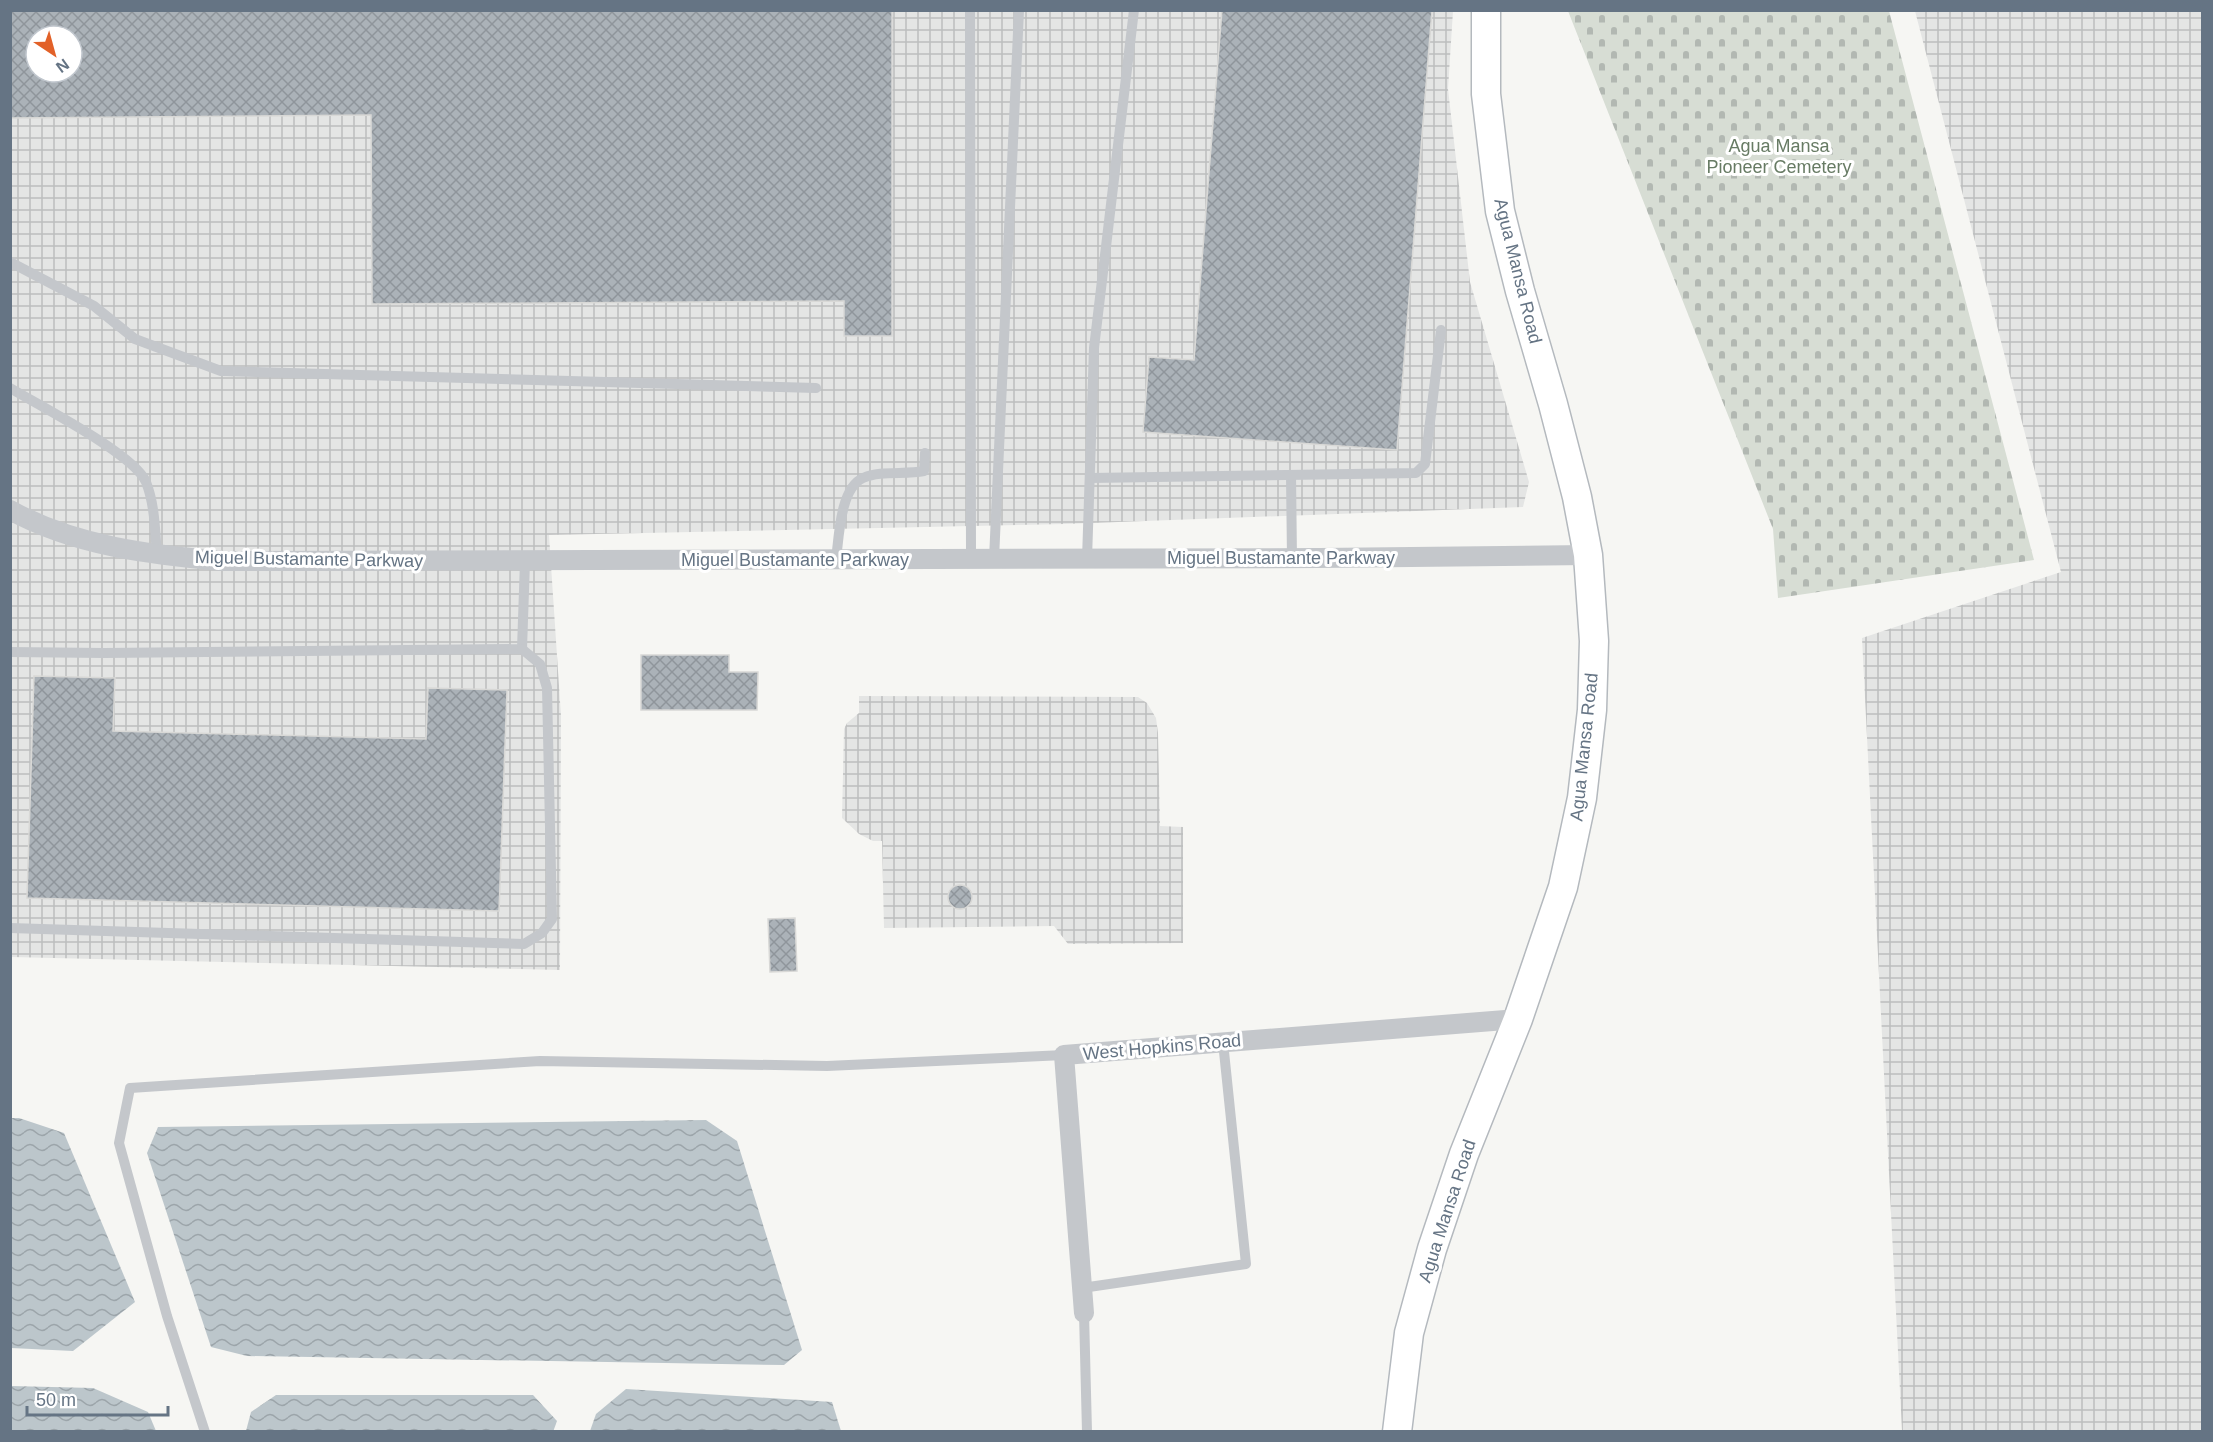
<svg xmlns="http://www.w3.org/2000/svg" width="2213" height="1442" viewBox="0 0 2213 1442" font-family="Helvetica,sans-serif">
<style>
.industrial{fill:url(#industrial-grid);fill-rule:evenodd}
.cemetery{fill:url(#cemetery-stones)}
.water{fill:url(#water-waves)}
.building{fill:url(#building-cross-hatch);stroke:#d8d8d6;stroke-width:1.5;fill-rule:evenodd}
.lines{fill:none;stroke-linecap:round;stroke-linejoin:round}
.secondary-casing{stroke:#b4b9be;stroke-width:31}
.service{stroke:#c4c7cb;stroke-width:10}
.minor{stroke:#c4c7cb;stroke-width:20}
.secondary{stroke:#fff;stroke-width:28}
.labels{text-anchor:middle;dominant-baseline:central;stroke-width:6;stroke-linejoin:round;paint-order:stroke}
.park-label{font-size:18px;fill:#677b64;stroke:#fff}
.street-label{font-size:18px;fill:#657484;stroke:#fff}
</style>
<defs>
<pattern id="industrial-grid" width="8" height="8" patternUnits="userSpaceOnUse" patternTransform="scale(1.5)"><rect width="8" height="8" fill="#e4e5e4"/><path d="M0 4h8M4 0v8" fill="none" stroke="#bcbebe"/></pattern>
<pattern id="cemetery-stones" width="16" height="16" patternUnits="userSpaceOnUse" patternTransform="scale(1.5)"><rect width="16" height="16" fill="#d7ddd4"/><path d="M2 7V4a2 2 0 0 1 4 0v3zM10 15v-3a2 2 0 0 1 4 0v3z" fill="#b2b8b2"/></pattern>
<pattern id="water-waves" width="16" height="10" patternUnits="userSpaceOnUse" patternTransform="scale(1.5)"><rect width="16" height="10" fill="#bcc6cb"/><path d="M0 5q4-4 8 0t8 0" fill="none" stroke="#9ca5aa"/></pattern>
<pattern id="building-cross-hatch" width="8" height="8" patternUnits="userSpaceOnUse" patternTransform="scale(1.5)"><rect width="8" height="8" fill="#abb2b8"/><path d="M0 0l8 8M0 8l8-8" fill="none" stroke="#8f959b"/></pattern>
</defs>
<rect width="100%" height="100%" fill="#f6f6f3"/>
<g class="industrial">
<path d="M11,11H1453L1448,89L1470,282L1529,482L1523,507L1065,524L549,535L561,716L560,970L11,957ZM36,36H72V72H36Z"/>
<path d="M1915,11H2202V1431H1902L1862,638L2061,572Z"/>
<path d="M859,696L1138,697L1147,703L1156,718L1158,733L1160,826L1183,827V943L1068,944L1054,926L884,928L882,841H873L859,834L842,818L844,729L847,723L859,713Z"/>
</g>
<path class="cemetery" d="M1568,11H1889L2034,560L1778,598L1773,529Z"/>
<g class="water">
<path d="M11,1118H19L64,1133L135,1302L73,1351L11,1348Z"/>
<path d="M706,1120L737,1141L802,1350L784,1365L247,1356L211,1347L147,1153L158,1127Z"/>
<path d="M11,1386L93,1388L148,1412L156,1431H11Z"/>
<path d="M626,1389L832,1402L841,1431H590L596,1414Z"/>
<path d="M276,1395H533L557,1421L553,1432L246,1431L251,1412Z"/>
</g>
<g class="building">
<path d="M10,10H892V336H844V301L372,304L371,115L10,118ZM36,36H72V72H36Z"/>
<path d="M1222,10H1432L1397,450L1143,432L1149,357L1194,360Z"/>
<path d="M641,655H729V672H758L757,710H641Z"/>
<path d="M34,676L115,678L113,731L426,739L428,688L507,690L499,911L27,898Z"/>
<circle cx="960" cy="897" r="12"/>
<path d="M795,918L797,971L770,972L768,919Z"/>
</g>
<g class="lines">
<g class="secondary-casing">
<path id="secondary" d="M1397,1432L1409,1333L1432,1249L1464,1154L1518,1019L1563,887L1582,798L1592,710L1594,641L1588,555L1577,497L1553,404L1520,291L1500,211L1486,94V10"/>
</g>
<g class="service">
<path d="M970,10L971,559"/>
<path d="M10,262L94,306L135,339L221,371L816,388"/>
<path d="M10,388C40,406 134,454 146,482C155,505 155,531 157,555"/>
<path d="M1291,475L1292,558"/>
<path d="M1090,478L1416,473L1425,464L1441,330"/>
<path d="M994,559L1019,10"/>
<path d="M1087,559L1094,348L1134,10"/>
<path d="M836,560C839,537 840,488 863,478C881,470 905,475 924,471L925,453"/>
<path d="M10,652L104,653L522,649L525,561"/>
<path d="M10,928L524,944L542,933L552,919L547,688L540,664L522,649"/>
<path d="M1082,1288L1246,1264L1223,1042"/>
<path d="M1084,1313L1087,1432"/>
<path d="M205,1432L167,1316L119,1143L130,1088L540,1061L827,1066L1064,1055"/>
</g>
<g class="minor">
<path d="M10,510C75,546 151,555 223,561L1319,558L1588,555"/>
<path d="M1084,1313L1064,1055L1518,1019"/>
</g>
<use href="#secondary" class="secondary"/>
</g>
<g class="labels">
<g class="park-label">
<text x="1779" y="146">Agua Mansa<tspan x="1779" dy="21">Pioneer Cemetery</tspan></text>
</g>
<g class="street-label">
<text transform="translate(1518 271) rotate(76)">Agua Mansa Road</text>
<text x="1281" y="558">Miguel Bustamante Parkway</text>
<text transform="translate(309 559) rotate(1)">Miguel Bustamante Parkway</text>
<text x="795" y="560">Miguel Bustamante Parkway</text>
<text transform="translate(1584 747) rotate(-84)">Agua Mansa Road</text>
<text transform="translate(1162 1047) rotate(-5)">West Hopkins Road</text>
<text transform="translate(1447 1211) rotate(-72)">Agua Mansa Road</text>
</g>
</g>
<rect width="2213" height="1442" fill="none" stroke="#657484" stroke-width="24"/>
<g transform="translate(54 54) rotate(144)"><circle r="28" fill="#ffffff" stroke="#c1c7ce" stroke-width="1.5"/>
<path d="M0-4.5L10 22L0 15L-10 22Z" fill="#e26128"/>
<text y="-9" font-size="16" font-weight="bold" text-anchor="middle" fill="#657484">N</text>
</g>
<path d="M27 1406v9h141v-9" fill="none" stroke="#657484" stroke-width="3"/>
<text x="36" y="1406" font-size="18" fill="#657484" stroke="#ffffff" stroke-width="4.5" paint-order="stroke">50 m</text>
</svg>
